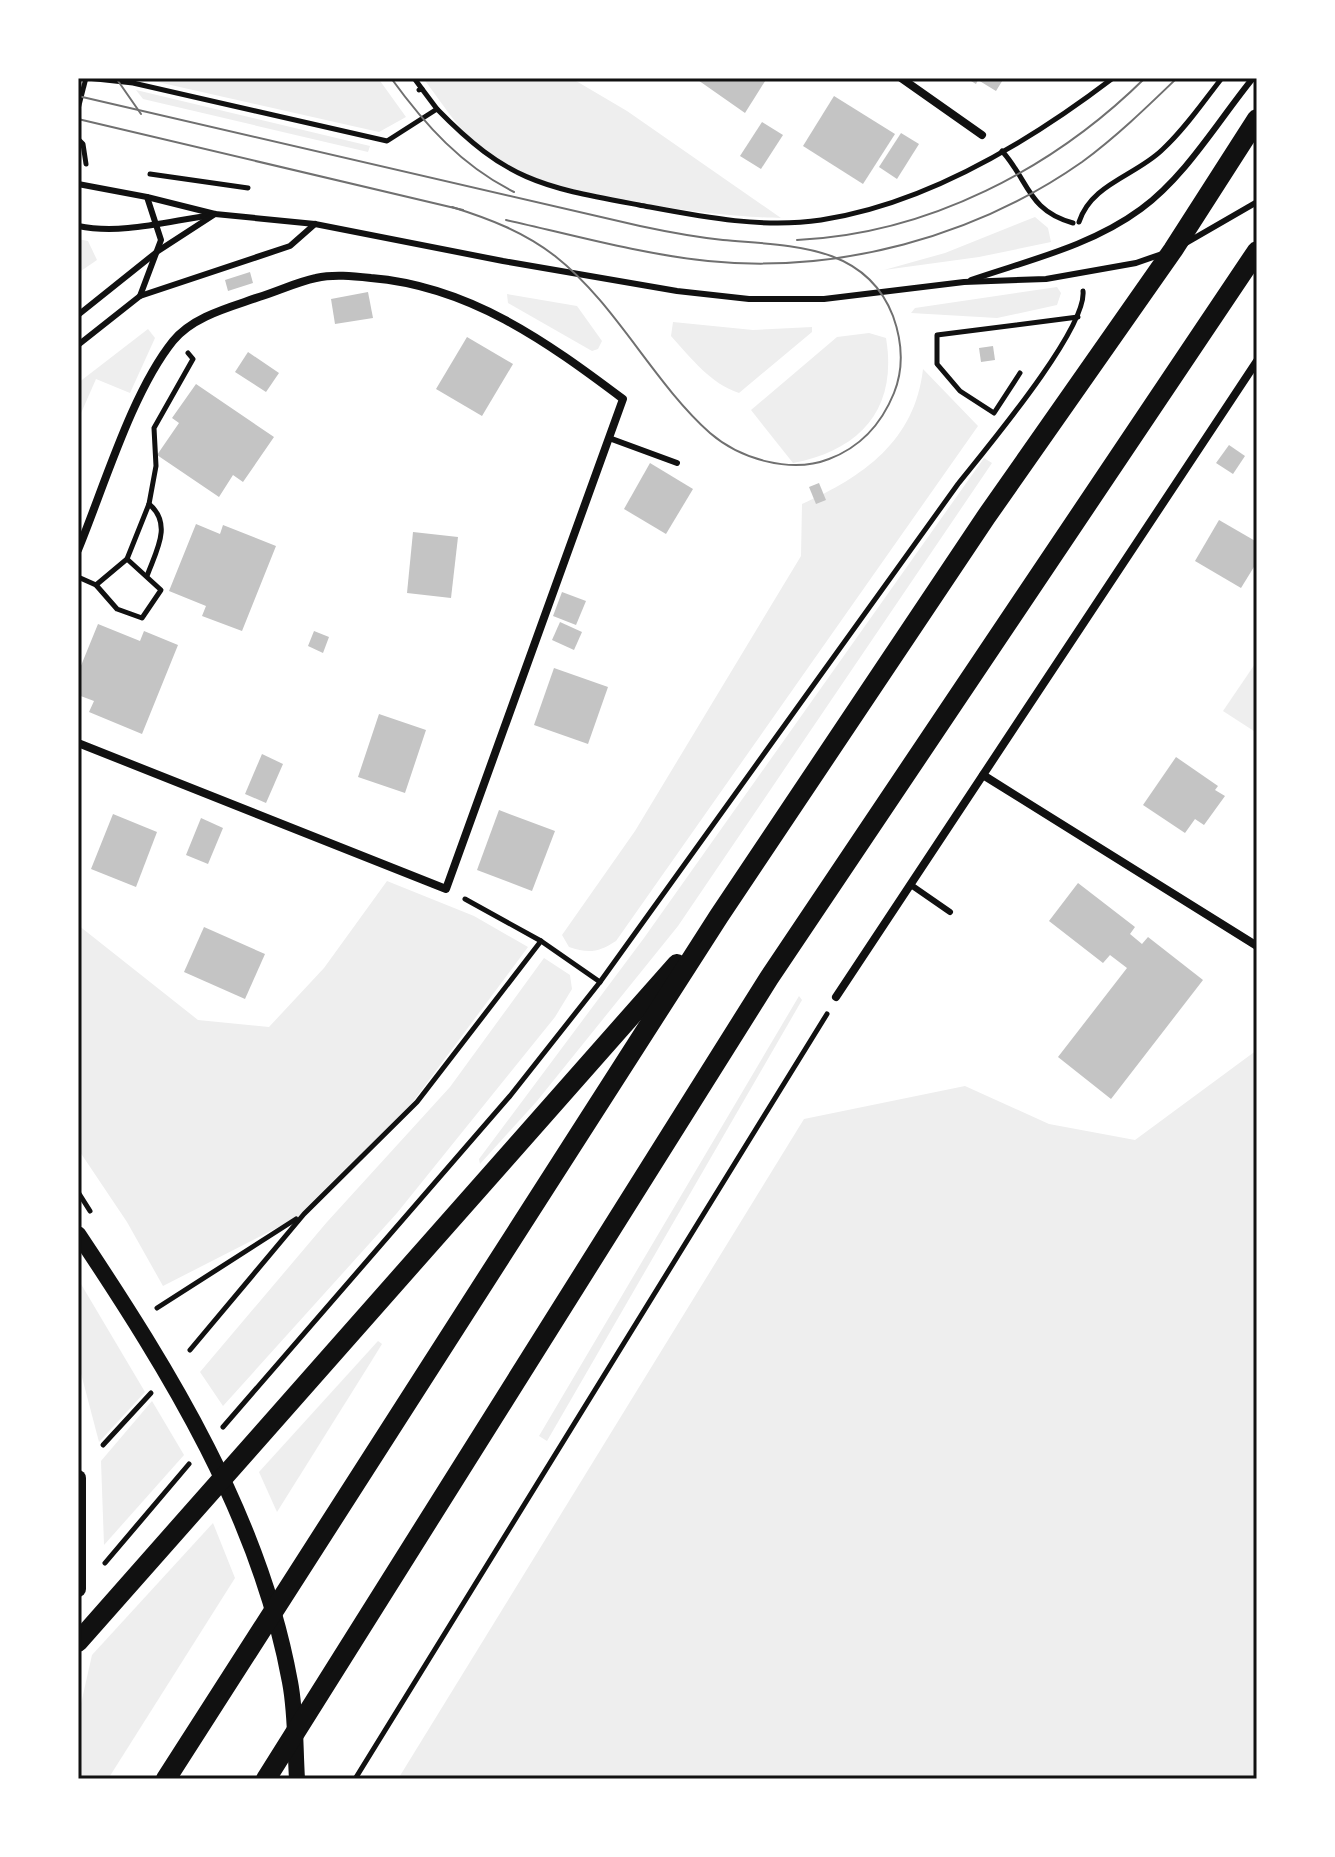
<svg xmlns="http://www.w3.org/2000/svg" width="1335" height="1857" viewBox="0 0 1335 1857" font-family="'Golos Text',sans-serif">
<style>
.green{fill:#eee}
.building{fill:#c4c4c4}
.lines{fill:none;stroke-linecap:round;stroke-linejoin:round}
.path{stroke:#111;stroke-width:5}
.service{stroke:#111;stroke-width:6}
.minor{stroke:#111;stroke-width:8}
.secondary{stroke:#111;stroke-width:16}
.primary{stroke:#111;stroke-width:20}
.tram{stroke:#707070;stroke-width:2}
.neatline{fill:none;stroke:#111;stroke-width:3}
</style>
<rect width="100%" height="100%" fill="#fff"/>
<g class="green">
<path d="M140,78H378L406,117L379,132Z"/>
<path d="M423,78H571L627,111L781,218C713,217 552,196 496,160C465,140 445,107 423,78Z"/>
<path d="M136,90L370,146L368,152L143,99Z"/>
<path d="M1035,217L1048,228L1051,242L979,257L884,270L945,253Z"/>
<path d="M78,239L88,241L97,260L78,273Z"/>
<path d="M1057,287L1061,293L1057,305L997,318L911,313L915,308Z"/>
<path d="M507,294L577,306L602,341L598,349L592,351L508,303Z"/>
<path d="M673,322L753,330L812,327V332L739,393C711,384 691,358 671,336Z"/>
<path d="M148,329L155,338L130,393L96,379L78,420V383Z"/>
<path d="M869,333L886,338C898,409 860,450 793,463L751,410L837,337Z"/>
<path d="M923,369L978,426L616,941C599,952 589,954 569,947L562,935L635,831L801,556L802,504C863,477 915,441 923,369Z"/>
<path d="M984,458L992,463L678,926L537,1101L480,1164L479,1159L644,938Z"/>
<path d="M1257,661V733L1223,711Z"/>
<path d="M387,881L474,916L528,947L406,1111L298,1217L163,1286L127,1222L78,1149V925L198,1020L269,1027L324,968Z"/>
<path d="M544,958L570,975L572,989L555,1017L397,1213L223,1406L200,1372L327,1222L450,1087Z"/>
<path d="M799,996L802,1000L547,1441L539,1436Z"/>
<path d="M1257,1050V1779H398L804,1119L965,1086L1049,1124L1135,1140Z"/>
<path d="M78,1279L145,1392L99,1442L78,1362Z"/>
<path d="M378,1341L382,1344L369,1365L277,1512L259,1472Z"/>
<path d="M152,1401L184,1455L104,1545L101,1461Z"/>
<path d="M213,1523L235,1578L108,1779H78V1717L92,1655Z"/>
</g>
<g class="building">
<path d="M695,78H767L745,113Z"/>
<path d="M966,78H1004L996,91L978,80L976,84Z"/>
<path d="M834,96L895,134L863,184L803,146Z"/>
<path d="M762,122L783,135L761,169L740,156Z"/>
<path d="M901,133L919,144L897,179L879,167Z"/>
<path d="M250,272L253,283L228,291L225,280Z"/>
<path d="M368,292L373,318L335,324L331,299Z"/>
<path d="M467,337L513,364L482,416L436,389Z"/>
<path d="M993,346L995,360L981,362L979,348Z"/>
<path d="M248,352L279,373L266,392L235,372Z"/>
<path d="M196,384L274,437L243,482L233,475L219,497L157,455L179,423L172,418Z"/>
<path d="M1229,445L1245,456L1233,474L1216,463Z"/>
<path d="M650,463L693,489L666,534L624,509Z"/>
<path d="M819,483L826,500L816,504L809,487Z"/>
<path d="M1219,520L1257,542V562L1241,588L1195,561Z"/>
<path d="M196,524L220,534L223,525L276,546L242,631L202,616L206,606L169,591Z"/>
<path d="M413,532L458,537L451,598L407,593Z"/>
<path d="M562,592L586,601L576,625L553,616Z"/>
<path d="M560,622L582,632L574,650L552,640Z"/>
<path d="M98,624L140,641L144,631L178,645L142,734L89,712L94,701L78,695V673Z"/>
<path d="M314,631L329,637L323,653L308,646Z"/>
<path d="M554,668L608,687L588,744L534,725Z"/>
<path d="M379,714L426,730L405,793L358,777Z"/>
<path d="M262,754L283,764L266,803L245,794Z"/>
<path d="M1176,757L1218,786L1215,790L1225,796L1204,825L1195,819L1185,833L1143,805Z"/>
<path d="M499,810L555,831L532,891L477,870Z"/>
<path d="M113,814L157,832L136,887L91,869Z"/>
<path d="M201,818L223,828L208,864L186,855Z"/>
<path d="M1078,883L1135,927L1130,934L1142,944L1148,937L1203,980L1111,1099L1058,1057L1127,968L1110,955L1103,963L1049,921Z"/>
<path d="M204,927L265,954L245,999L184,972Z"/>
</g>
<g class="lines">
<g class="path">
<path d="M87,78L133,83L387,141L437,109C508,182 543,187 639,205C698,216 760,229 821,220C927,204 1029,142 1113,78"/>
<path d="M414,78L422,89"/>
<path d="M419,90L422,89L437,109"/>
<path d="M78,109L86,78"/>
<path d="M78,139L83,144L86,164"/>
<path d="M1002,151C1029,181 1028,211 1073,223"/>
<path d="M150,174L248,188"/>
<path d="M1079,222C1091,184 1135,176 1162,150C1185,129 1203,102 1222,78"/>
<path d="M1020,373L994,413L960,391L937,364V335L1078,317"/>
<path d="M147,576C156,551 173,524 149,504"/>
<path d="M78,577L96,585L117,609L142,618L161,590L127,559"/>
<path d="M96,585L127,559L149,504L156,466L154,428L193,359L188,353"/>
<path d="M465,899L541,941L600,982"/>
<path d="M78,1192L90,1211"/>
<path d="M157,1308L296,1219"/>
<path d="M190,1350L304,1214L417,1102L541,941"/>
<path d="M223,1427L510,1096L600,982L958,484C985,450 1087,329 1083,291"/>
<path d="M103,1445L151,1393"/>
<path d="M105,1563L189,1464"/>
<path d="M355,1779L827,1014"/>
</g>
<g class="service">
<path d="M78,184L147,197L161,240L140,296"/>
<path d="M147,197L215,214L315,224L503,261L677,291L749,299H824L964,282L1046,279L1136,263L1162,254"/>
<path d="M78,226C122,235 168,221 212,215"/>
<path d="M1186,243L1257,202"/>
<path d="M971,280C1029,260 1091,246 1141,209C1186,176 1218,121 1253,78"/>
<path d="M78,315L158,251L215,214"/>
<path d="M78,345L140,296L290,246L315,224"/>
<path d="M609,438L677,463"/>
<path d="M911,885L950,912"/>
</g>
<g class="minor">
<path d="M901,78L982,135"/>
<path d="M78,550C104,487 132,392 173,341C193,316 231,307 259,297C278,291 297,282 316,278C333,274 353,276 371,278C469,286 546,341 623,399L446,889L78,743"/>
<path d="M983,775L1257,946"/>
<path d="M836,997L1257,361"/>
</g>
<g class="secondary">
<path d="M78,1234C170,1372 260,1517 290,1682C296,1713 295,1747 297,1779"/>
<path d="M78,1478V1589"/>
</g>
<g class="primary">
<path d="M78,1642L677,964"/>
<path d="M166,1779L719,916L986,517L1173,250L1257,119"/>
<path d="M266,1779L769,978L1257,251"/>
</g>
<g class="tram">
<path d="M116,78L141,114"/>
<path d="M391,78C425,125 462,166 514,192"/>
<path d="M78,96L640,226C668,232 695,237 723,240C788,246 865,243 893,316C902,341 904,368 894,393C881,425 861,447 829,459C791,474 740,459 710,433C652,381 617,305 555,256C524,232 490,219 452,207"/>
<path d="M78,119L463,210"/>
<path d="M506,220C573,235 640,254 708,261C838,274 975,237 1082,162C1116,137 1147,107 1177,78"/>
<path d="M797,240C928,234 1053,169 1145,78"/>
</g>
</g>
<rect width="1335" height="1857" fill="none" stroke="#ffffff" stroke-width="160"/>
<rect x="80" y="80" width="1175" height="1697" class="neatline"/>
</svg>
